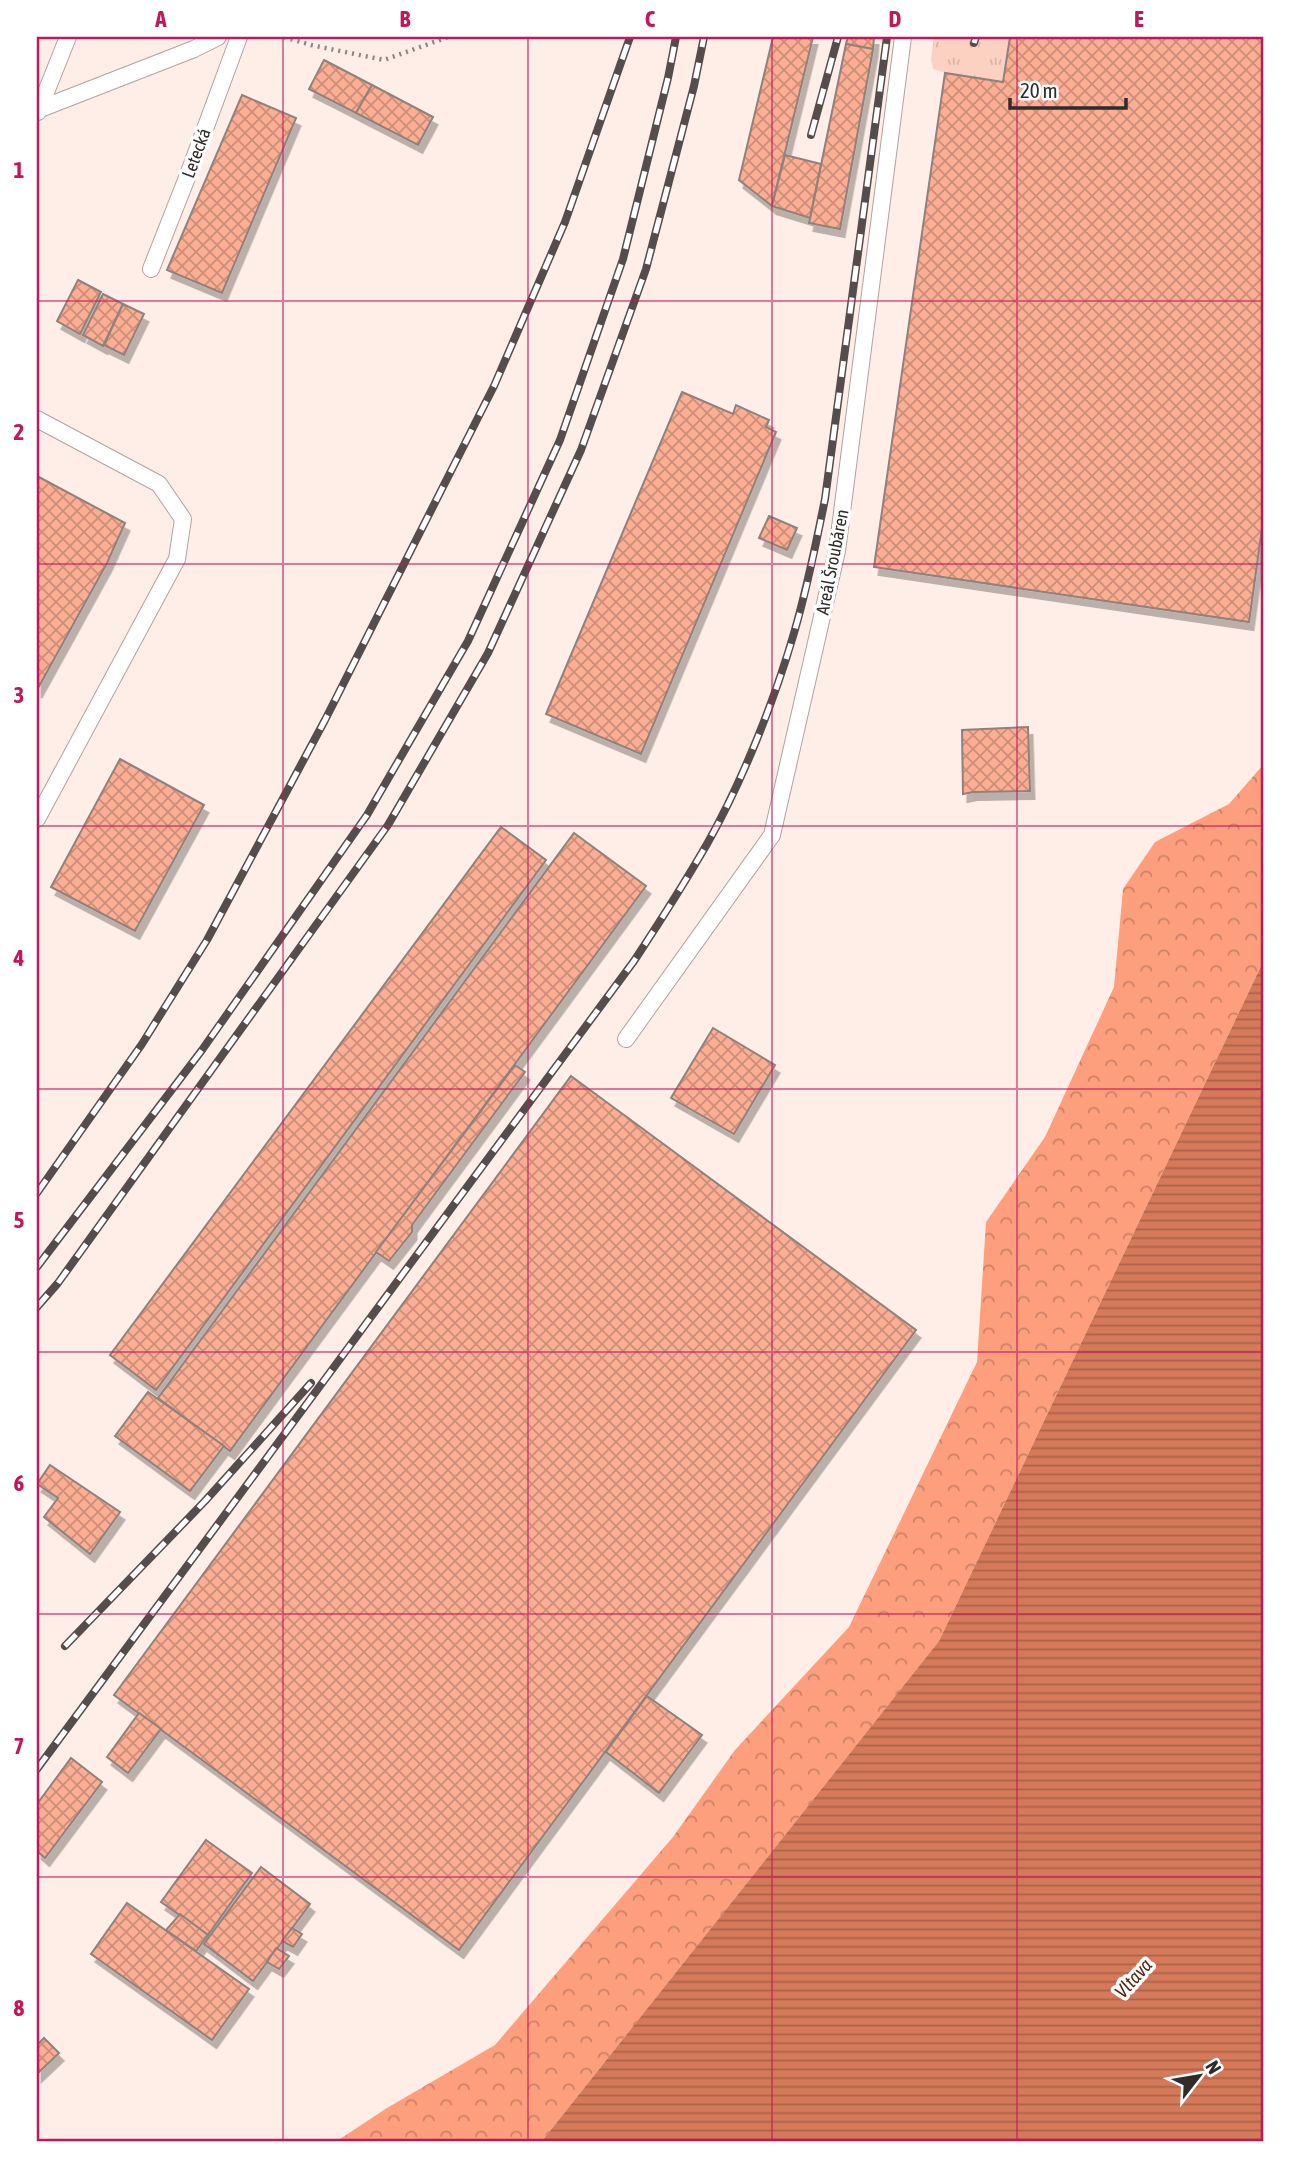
<svg xmlns="http://www.w3.org/2000/svg" width="1300" height="2178" viewBox="0 0 1300 2178" font-family="'Asap Condensed',sans-serif">
<style>
.grass{fill:url(#grass-tufts)}
.forest{fill:url(#forest-crowns)}
.water{fill:url(#water-rules)}
.building{fill:url(#building-cross-hatch);stroke:#90817c;stroke-width:2;filter:url(#shadow)}
.lines{fill:none;stroke-linecap:round;stroke-linejoin:round}
.lane-casing{stroke:#b2a29d;stroke-width:18}
.path{stroke:#8e837f;stroke-width:4.5;stroke-dasharray:2 5;stroke-linecap:butt}
.lane{stroke:#fff;stroke-width:16}
.rail-casing{stroke:#554d4b;stroke-width:8}
.rail{stroke:#fff;stroke-width:5;stroke-dasharray:16;stroke-linecap:butt}
.grid{fill:none;stroke:#c2185b;stroke-width:2;stroke-opacity:0.55}
.labels{text-anchor:middle;dominant-baseline:central;stroke-width:7;stroke-linejoin:round;paint-order:stroke}
.street-label{font-size:18px;fill:#312b29;stroke:#fff}
.water-label{font-size:19px;font-style:italic;fill:#5c220c;stroke:#fff}
.neatline{fill:none;stroke:#c2185b;stroke-width:2.5}
.grid-label{font-size:23px;text-anchor:middle;font-weight:bold;fill:#c2185b}
</style>
<defs>
<pattern id="grass-tufts" width="24" height="20" patternUnits="userSpaceOnUse" patternTransform="scale(1.75)"><rect width="24" height="20" fill="#fcd1c2"/><path d="M3 7l-1-3M5 7V3M7 7l1-3M15 17l-1-3M17 17v-4M19 17l1-3" fill="none" stroke="#d8b4a7"/></pattern>
<pattern id="forest-crowns" width="20" height="18" patternUnits="userSpaceOnUse" patternTransform="scale(1.75)"><rect width="20" height="18" fill="#fd9e7d"/><path d="M2 6a3 3 0 1 1 6 0M12 15a3 3 0 1 1 6 0" fill="none" stroke="#cd8166"/></pattern>
<pattern id="water-rules" width="6" height="5" patternUnits="userSpaceOnUse" patternTransform="scale(1.75)"><rect width="6" height="5" fill="#d47959"/><path d="M0 2.5h6" fill="none" stroke="#ad634a"/></pattern>
<pattern id="building-cross-hatch" width="8" height="8" patternUnits="userSpaceOnUse" patternTransform="scale(1.75)"><rect width="8" height="8" fill="#fbae94"/><path d="M0 0l8 8M0 8l8-8" fill="none" stroke="#cc8e79"/></pattern>
<filter id="shadow"><feDropShadow dx="4.5" dy="8" stdDeviation="0" flood-color="#0004"/></filter>
</defs>
<rect width="100%" height="100%" fill="#ffeee8"/>
<path class="grass" d="M934,37H1010L1003,82L945,73L933,69L931,60Z"/>
<path class="forest" d="M1263,765V962L939,1641L542,2141H337L387,2108L495,2045L673,1837L735,1750L849,1627L977,1362L986,1222L1045,1137L1114,987L1123,889L1155,842L1229,804Z"/>
<path class="water" d="M1263,962V2141H542L939,1641Z"/>
<g class="building">
<path d="M773,37H813L772,206L739,180Z"/>
<path d="M848,37H874L873,49L846,44Z"/>
<path d="M1010,37H1263V521L1249,622L874,567L945,73L1003,82Z"/>
<path d="M846,44L873,49L840,229L809,223Z"/>
<path d="M324,60L372,85L356,113L309,89Z"/>
<path d="M372,85L433,117L418,145L356,113Z"/>
<path d="M242,95L296,118L222,293L167,270Z"/>
<path d="M785,155L821,164L810,218L772,206Z"/>
<path d="M78,280L101,292L80,334L57,321Z"/>
<path d="M103,294L123,304L103,346L83,335Z"/>
<path d="M123,304L144,314L124,355L104,345Z"/>
<path d="M682,392L733,414L736,405L769,420L766,427L776,432L641,754L546,714Z"/>
<path d="M37,476L125,523L107,563L37,690Z"/>
<path d="M769,516L797,528L787,550L759,538Z"/>
<path d="M1028,727L1030,791L973,792L963,794L962,730Z"/>
<path d="M120,759L204,805L135,931L51,887Z"/>
<path d="M501,827L546,860L156,1390L110,1355Z"/>
<path d="M574,833L646,886L230,1451L158,1398Z"/>
<path d="M713,1028L775,1065L734,1134L671,1098Z"/>
<path d="M515,1065L525,1072L412,1225V1232L389,1261L376,1252Z"/>
<path d="M571,1076L916,1330L459,1950L114,1695Z"/>
<path d="M148,1392L224,1446L190,1491L115,1436Z"/>
<path d="M50,1465L120,1512L90,1554L44,1517L58,1498L37,1484Z"/>
<path d="M647,1696L702,1735L659,1793L606,1752Z"/>
<path d="M139,1713L161,1729L128,1773L107,1757Z"/>
<path d="M71,1758L102,1782L45,1858L37,1851V1804Z"/>
<path d="M206,1840L252,1873L208,1935L161,1902Z"/>
<path d="M261,1867L310,1904L253,1981L204,1944Z"/>
<path d="M127,1903L249,1989L212,2040L91,1954Z"/>
<path d="M180,1914L208,1935L196,1951L166,1930Z"/>
<path d="M292,1928L302,1934L293,1947L282,1941Z"/>
<path d="M276,1948L289,1956L279,1969L267,1962Z"/>
<path d="M44,2038L59,2053L37,2074V2045Z"/>
</g>
<g class="lines">
<g class="lane-casing">
<g id="lane">
<path d="M40,109L194,49L218,37"/>
<path d="M38,112L68,37"/>
<path d="M151,269L188,175L239,37"/>
<path d="M37,419L159,484L183,519L177,559L37,819"/>
<path d="M626,1039L772,835L837,551L903,37"/>
</g>
</g>
<path class="path" d="M284,37L311,45L384,60L448,37"/>
<use href="#lane" class="lane"/>
<g class="rail-casing">
<g id="rail">
<path d="M974,43L976,37"/>
<path d="M811,135L838,37"/>
<path d="M37,1193L142,1044L207,940L325,720L494,386L565,222L630,37"/>
<path d="M37,1267L202,1050L367,815L468,641L560,440L623,259L668,78L676,37"/>
<path d="M37,1307L58,1283L388,825L488,653L581,450L646,269L694,86L704,37"/>
<path d="M65,1646L205,1501L311,1383"/>
<path d="M37,1769L634,961C659,923 684,884 707,844C742,782 774,702 794,633C807,589 816,544 825,499L887,37"/>
</g>
</g>
<use href="#rail" class="rail"/>
</g>
<path class="grid" d="M283,37V2141M528,37V2141M772,37V2141M1017,37V2141M37,301H1263M37,564H1263M37,826H1263M37,1089H1263M37,1352H1263M37,1614H1263M37,1877H1263"/>
<g class="labels">
<g class="street-label">
<text transform="translate(196 153) rotate(-70)">Letecká</text>
<text transform="translate(832 562) rotate(-79)">Areál Šroubáren</text>
</g>
<g class="water-label">
<text transform="translate(1133 1978) rotate(-48)">Vltava</text>
</g>
</g>
<rect width="1300" height="2178" fill="none" stroke="#ffffff" stroke-width="77"/>
<g transform="translate(1199 2076) rotate(59)" stroke="#ffffff" stroke-width="5" paint-order="stroke">
<path d="M0-5L12 26L0 18L-12 26Z" fill="#312b29"/>
<text y="-10" font-size="19" font-weight="bold" text-anchor="middle" fill="#312b29">N</text>
</g>
<path d="M1010 98v10h116v-10" fill="none" stroke="#312b29" stroke-width="3.5"/>
<text x="1020" y="98" font-size="21" fill="#312b29" stroke="#ffffff" stroke-width="5" paint-order="stroke">20 m</text>
<rect x="38" y="38" width="1224" height="2102" class="neatline"/>
<g class="grid-label">
<text x="161" y="27">A</text>
<text x="405" y="27">B</text>
<text x="650" y="27">C</text>
<text x="895" y="27">D</text>
<text x="1139" y="27">E</text>
<text x="19" y="178">1</text>
<text x="19" y="440">2</text>
<text x="19" y="703">3</text>
<text x="19" y="966">4</text>
<text x="19" y="1228">5</text>
<text x="19" y="1491">6</text>
<text x="19" y="1754">7</text>
<text x="19" y="2016">8</text>
</g>
</svg>
